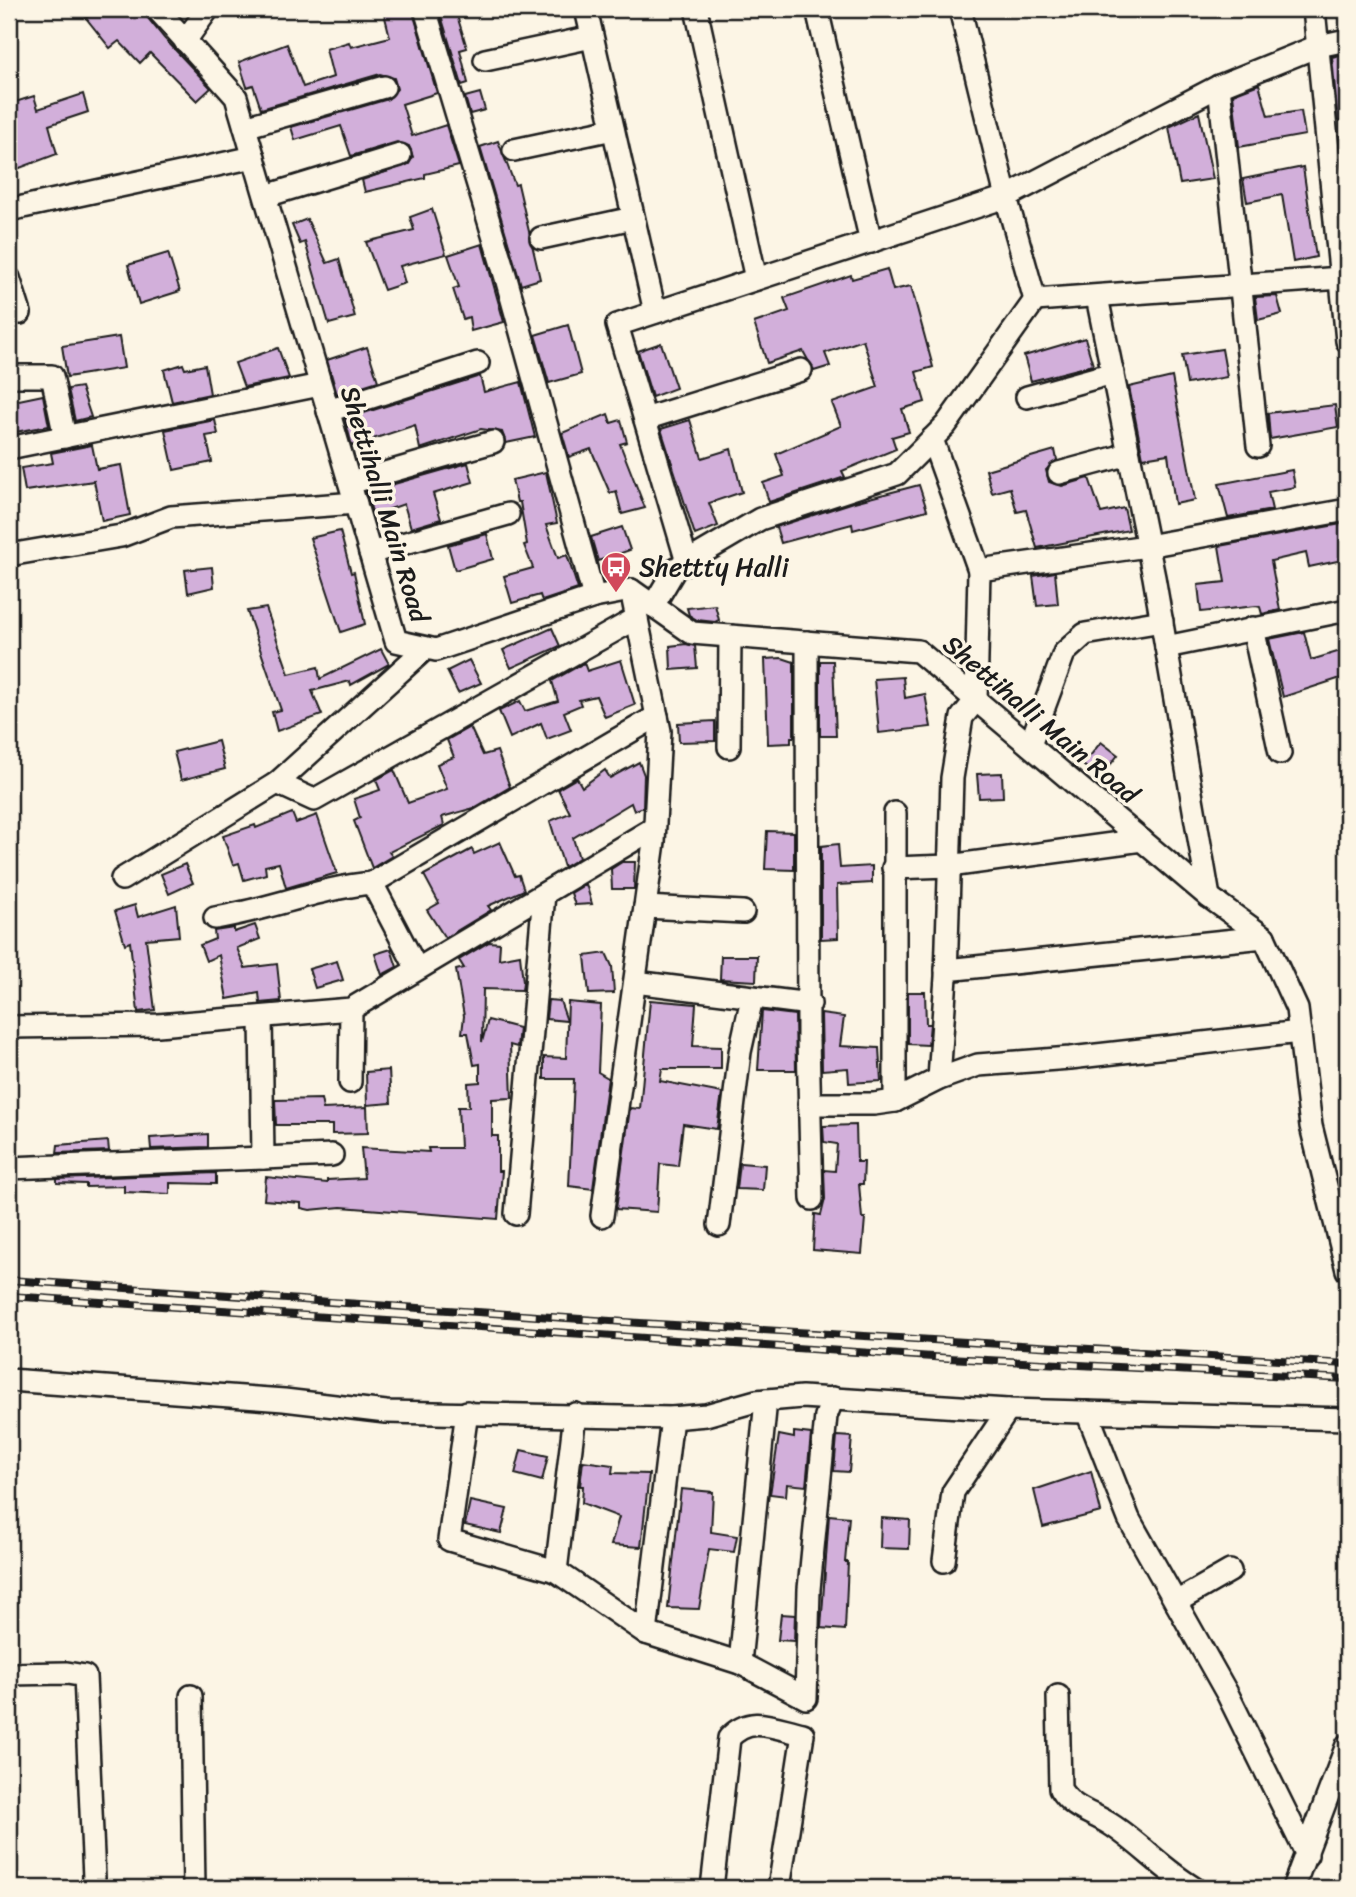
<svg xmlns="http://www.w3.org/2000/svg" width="1356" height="1897" viewBox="0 0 1356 1897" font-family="Sriracha,sans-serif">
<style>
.building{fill:#d2afda;stroke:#1c1c1c;stroke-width:2}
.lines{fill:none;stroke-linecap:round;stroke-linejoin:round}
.minor-casing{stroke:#1c1c1c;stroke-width:26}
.minor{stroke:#fcf5e5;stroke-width:21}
.rail-casing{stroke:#1c1c1c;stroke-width:8}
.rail{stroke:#fcf5e5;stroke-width:5;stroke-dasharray:16;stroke-linecap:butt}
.labels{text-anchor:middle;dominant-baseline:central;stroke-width:7;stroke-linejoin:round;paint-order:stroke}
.street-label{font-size:26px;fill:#1c1c1c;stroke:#fcf5e5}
.poi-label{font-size:26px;fill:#1c1c1c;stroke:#fcf5e5;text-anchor:start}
</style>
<rect width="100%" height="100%" fill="#fcf5e5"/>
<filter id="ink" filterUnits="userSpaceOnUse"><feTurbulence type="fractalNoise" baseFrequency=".0143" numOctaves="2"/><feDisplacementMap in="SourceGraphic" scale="14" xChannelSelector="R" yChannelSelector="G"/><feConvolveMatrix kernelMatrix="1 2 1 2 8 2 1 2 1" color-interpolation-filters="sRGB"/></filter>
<g filter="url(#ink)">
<g class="building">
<path d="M98,9H144L147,17L164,38L211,88L197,101L150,53L140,63L119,41L110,48L86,18Z"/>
<path d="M401,9H412L437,93L402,104L412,136L446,125L459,166L425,174V178L365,192L362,180L409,164L413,157L409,146L397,142L351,156L341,126L295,140L291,127L388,99L397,89L394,78L380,74L261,109L253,85L247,87L239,62L287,44L303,87L333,77L326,49L349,42L351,47L390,37L384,13Z"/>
<path d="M439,9H455L467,48L460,50L468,83L462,85Z"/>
<path d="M1347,53V120L1338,121L1332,57Z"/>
<path d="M1259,84L1268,116L1301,111L1305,135L1239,147L1233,94Z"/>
<path d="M480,93L485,110L470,114L465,97Z"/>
<path d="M83,94L88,112L49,125L57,154L9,172V104L34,96L38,109Z"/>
<path d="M1199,113L1213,179L1180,184L1169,127Z"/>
<path d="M498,141L515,185L518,184L540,279L521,285L480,147Z"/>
<path d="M1303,167L1316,257L1293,262L1282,195L1247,202L1243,179Z"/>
<path d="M432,209L446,254L400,266L405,283L384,290L366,242L414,230L410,217Z"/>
<path d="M307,219L327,263L339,259L355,317L329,324L305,242L300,244L292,225Z"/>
<path d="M482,244L504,322L471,331L469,317L463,319L453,289L459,287L448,255Z"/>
<path d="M168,253L180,291L139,304L128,265Z"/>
<path d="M887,269L893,290L911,286L933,367L916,372L925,402L902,409L909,432L892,437L896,449L842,471L845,477L769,502L763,483L784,476L776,454L841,426L832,403L878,387L863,340L825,353L830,366L814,371L803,351L767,363L754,323L789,311L784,298L851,275L852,279Z"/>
<path d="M1277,296L1282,314L1258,320L1255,297Z"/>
<path d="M568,325L581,374L549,383L535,335Z"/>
<path d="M119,337L124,368L67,377L62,346Z"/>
<path d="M1085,338L1093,365L1031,381L1024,356Z"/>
<path d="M661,343L676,388L652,397L638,351Z"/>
<path d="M367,347L378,381L337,394L327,360Z"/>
<path d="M278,348L289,378L244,387L235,363Z"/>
<path d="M1222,349L1227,377L1187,384L1182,355Z"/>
<path d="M183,364L185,369L205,365L210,394L172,402L164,370Z"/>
<path d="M480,376L484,392L521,382L535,437L506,443L502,432L481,429L420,449L415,425L352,446L345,419Z"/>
<path d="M1172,377L1195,500L1175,504L1168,454L1143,458L1129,387Z"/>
<path d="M81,387L91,417L75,421L68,389Z"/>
<path d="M43,395L49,426L9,433V402Z"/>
<path d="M1335,405L1338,427L1270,439L1268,413Z"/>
<path d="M608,414L611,423L621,420L627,442L620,444L645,508L622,514L616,491L610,493L591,449L569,457L562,433Z"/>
<path d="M215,420L218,434L206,436L212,462L174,470L165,430Z"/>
<path d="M690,420L702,458L731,449L742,492L709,503L718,526L695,535L661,429Z"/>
<path d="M92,445L97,469L121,465L130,515L102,521L94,481L25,491L21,468L53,463L51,453Z"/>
<path d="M1055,450L1057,460L1046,470L1049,482L1062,486L1089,478L1101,513L1124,508L1129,530L1037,548L1026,510L1017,512L1010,488L992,493L986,470Z"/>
<path d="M468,463L473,482L433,494L441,519L411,528L404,504L373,515L366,492Z"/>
<path d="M1292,470L1295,487L1268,492L1272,510L1228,518L1219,484Z"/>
<path d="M546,472L557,523L546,525L558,558L567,555L578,589L542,601L540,595L512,603L504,576L533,568L524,545L527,544L520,502H517L512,480Z"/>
<path d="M919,485L927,510L853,530L852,524L781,543L776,527L854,502Z"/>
<path d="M1347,523V559L1309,567L1306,553L1271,561L1280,610L1262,614L1260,607L1256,606L1201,612L1198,585L1225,582L1219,546Z"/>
<path d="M622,527L630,550L598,561L591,537Z"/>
<path d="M340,531L351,573L354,572L365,624L341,632L310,538Z"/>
<path d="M487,534L493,559L455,570L448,545Z"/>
<path d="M212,567L214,587L188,593L185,570Z"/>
<path d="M1055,572L1058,604L1037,606L1033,576Z"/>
<path d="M715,605L719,620L715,622L697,620L689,615L687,608Z"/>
<path d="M266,608L289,674L318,667L320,679L381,649L389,664L351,685L350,681L312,691L322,715L277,731L272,712L281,710L247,611Z"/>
<path d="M552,628L560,646L511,668L503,650Z"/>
<path d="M1304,632L1311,660L1347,649V676L1283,697L1269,639Z"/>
<path d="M686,644L695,646L697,668L671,670L670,646Z"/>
<path d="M782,658L794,662V737H791V743L768,744L765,659Z"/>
<path d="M469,660L481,683L458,693L447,671Z"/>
<path d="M621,660L635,705L605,717L596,696L579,700L581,705L564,712L571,730L547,739L541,723L510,738L499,711L520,701L525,711L558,701L552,681L584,663L587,671Z"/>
<path d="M820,661H833L836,736H820Z"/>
<path d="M903,677L905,698L925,694L931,727L879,733L874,679Z"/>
<path d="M715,721V741L679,742L678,723Z"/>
<path d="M470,727L483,755L497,751L510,787L474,808L442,817L444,825L389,852L392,856L372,868L354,821L360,818L354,799L380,790L376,780L394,770L408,803L447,789L437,764L454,757L447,740Z"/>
<path d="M218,741L225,769L181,780L174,752Z"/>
<path d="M1101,742L1118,755L1100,778L1083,765Z"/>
<path d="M639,762L644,775L643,807L634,811L631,803L573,838L579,858L564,867L550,821L570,813L558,789L577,778L582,787L605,770L610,778Z"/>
<path d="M1002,773L1003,797L979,798L977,774Z"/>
<path d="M292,813L296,823L317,815L337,873L286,888L279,863L265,866L266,874L244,880L239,863L233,865L223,836L255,825L256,828Z"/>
<path d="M767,831L794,832V870L765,869Z"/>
<path d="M500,842L515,876L519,875L524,890L488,906L491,910L445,938L427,910L439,903L424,875L472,849L474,854Z"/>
<path d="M838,844L840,868L872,866V883L837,885L838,938L821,939V846Z"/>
<path d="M622,862H635L634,889H612L611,869Z"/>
<path d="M185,864L193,883L169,894L161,874Z"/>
<path d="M586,884L592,904L575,905L571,893Z"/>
<path d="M135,905L138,917L176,905L179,936L146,939L155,1010L138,1012L130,942L125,944L115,911Z"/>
<path d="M255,925L260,939L237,948L245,968L277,964L281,1001L260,1003L259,993L227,999L219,955L206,961L200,945L215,939L214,931L234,928V932Z"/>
<path d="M489,942L500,943L499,959L520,955L523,982L522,990L483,989L482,1042L488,1020L519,1028L517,1047L510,1045L512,1098L492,1099V1136H498V1171H502L498,1219L341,1207L310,1210L301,1208V1203L264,1200L266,1177L327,1183V1180L364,1178L361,1148L429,1152L428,1148H460L458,1107H469L468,1083L480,1082V1064L474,1065L468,1033H462L464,1016L456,970L464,968L459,960Z"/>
<path d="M391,949L397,967L382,975L375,954Z"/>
<path d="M606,953L612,966L614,993L589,994L585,956Z"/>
<path d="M721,956H757L756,981L720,979Z"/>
<path d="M337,961L343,980L315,988L309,969Z"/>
<path d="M908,992H925L926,1024H930L928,1045L908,1044Z"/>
<path d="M548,1000L560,1001L567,1021L546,1019Z"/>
<path d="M650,1000L696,1004L693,1046L721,1047V1069H662L660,1081L722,1093L717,1129L683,1124L678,1166L660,1164L657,1212L616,1209L630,1108L640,1109Z"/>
<path d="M568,1002L601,1005L598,1072L608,1078L593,1189L569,1186L574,1079H544V1057L566,1058Z"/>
<path d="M762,1011L795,1015L796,1070H758Z"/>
<path d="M821,1014L844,1017L840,1046L879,1048L881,1081L849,1083L848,1068L822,1070Z"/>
<path d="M389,1070L391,1103L367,1105L366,1072Z"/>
<path d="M321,1099L323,1109L367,1107L368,1133L332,1134V1125H276L275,1100Z"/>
<path d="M856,1125L857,1162H864L863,1184H859L862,1218H865L862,1254L813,1250L815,1214L821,1215L825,1199L824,1170L835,1171L837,1144L824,1142L823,1126Z"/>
<path d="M208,1134V1147L151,1149L150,1138Z"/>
<path d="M108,1141L109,1151L57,1153L58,1145Z"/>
<path d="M740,1163L765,1165L763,1190L737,1189Z"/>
<path d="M216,1173V1184L170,1183V1194L124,1192V1186L86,1187V1184L57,1183V1179Z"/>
<path d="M794,1432L811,1434L806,1486L787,1484L786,1496L770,1494L779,1435L794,1438Z"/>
<path d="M837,1436L852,1437L849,1472L834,1471Z"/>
<path d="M521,1450L548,1456L542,1481L515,1474Z"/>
<path d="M583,1461L613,1465L612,1473L649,1474L641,1547L611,1545L619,1517L582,1503L583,1486H580Z"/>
<path d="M1091,1471L1101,1512L1043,1527L1034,1490Z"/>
<path d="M681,1489L713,1492L711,1532L737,1536L734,1552L709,1549L699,1609L668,1608Z"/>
<path d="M470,1501L507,1509L501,1533L465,1525Z"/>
<path d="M829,1515L849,1517L845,1562H848L845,1630L821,1628Z"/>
<path d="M881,1518L910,1520L909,1549L880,1548Z"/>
<path d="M781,1614L795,1615L794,1641L778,1640Z"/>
</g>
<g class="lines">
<g class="minor-casing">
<g id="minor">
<path d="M157,9L236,97L396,641L436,650L594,597L631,590L692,633L918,651L1209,897L1264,937L1297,1009L1311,1126L1347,1270"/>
<path d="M425,9L506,278L594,597"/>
<path d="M586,9L655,312"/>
<path d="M696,9L756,279"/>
<path d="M817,9L871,242"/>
<path d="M960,9L1006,197L1035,300"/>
<path d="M1314,9L1347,341"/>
<path d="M185,41L208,9"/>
<path d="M485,60L592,37"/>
<path d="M1219,86L1258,446"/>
<path d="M245,127L384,87"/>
<path d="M514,150L613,129"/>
<path d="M266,196L400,155"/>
<path d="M9,210L254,157"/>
<path d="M541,238L633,218"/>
<path d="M9,278L20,313"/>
<path d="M1097,297L1154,577L1209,897"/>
<path d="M1035,300L1341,278"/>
<path d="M9,376H52L65,437"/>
<path d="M1027,397L1113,373"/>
<path d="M328,411L478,363"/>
<path d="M645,419L801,370"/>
<path d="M932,439L979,570L1147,546L1347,510"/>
<path d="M9,448L320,385"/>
<path d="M1059,473L1129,454"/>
<path d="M350,483L493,442"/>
<path d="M370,553L508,514"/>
<path d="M9,555L121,536L171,517L356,503"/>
<path d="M687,562L617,325L1006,197L1219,86L1318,46L1347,40"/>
<path d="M653,606L675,569L760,519L897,474L946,425L1035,300"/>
<path d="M1253,628L1280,753"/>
<path d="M807,642L808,1040L812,1199"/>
<path d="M1166,647L1347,610"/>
<path d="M1030,745L1064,653L1085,634L1162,621"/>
<path d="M729,747L730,636"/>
<path d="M277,783L314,800L637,618"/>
<path d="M893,868L949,866L1142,840"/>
<path d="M122,879L277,783L426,648"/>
<path d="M372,883L657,716"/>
<path d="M645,907L743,912"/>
<path d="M215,918C268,910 318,888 372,883L417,969"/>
<path d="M946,970L1264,937"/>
<path d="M635,982L810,1004"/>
<path d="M9,1027L158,1025L351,1009L654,828"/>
<path d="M939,1079L946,977L952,778L962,717L976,700L979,570"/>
<path d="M350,1082L351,1009"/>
<path d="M895,1101V813"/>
<path d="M809,1104H874L895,1101L939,1079L978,1065L1070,1058L1300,1032"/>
<path d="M263,1158L332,1155"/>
<path d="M9,1168L263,1158L261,1017"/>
<path d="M516,1214L544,894"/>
<path d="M602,1216L654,842L660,731L631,590"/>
<path d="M719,1225L740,1052L752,998"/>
<path d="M9,1380L284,1400L386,1412L672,1418L706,1415L756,1401L802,1397L1008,1410L953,1492L944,1561"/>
<path d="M1008,1410L1347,1419"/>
<path d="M467,1412L449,1540L556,1571L646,1633L740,1663L806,1698L809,1589L826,1416L833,1398"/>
<path d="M1087,1412L1129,1519L1228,1695L1307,1855"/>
<path d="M556,1571L575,1414"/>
<path d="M1176,1602L1230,1571"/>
<path d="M646,1633L672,1418"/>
<path d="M740,1663L766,1400"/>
<path d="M9,1674L67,1673L85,1676L94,1878"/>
<path d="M191,1696L194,1888"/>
<path d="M1058,1696L1060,1789C1072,1809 1091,1812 1110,1824C1140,1843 1163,1870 1194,1888"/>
<path d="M712,1888L729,1738C751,1714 774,1728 803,1734L779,1888"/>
<path d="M1293,1888L1347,1745"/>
</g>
</g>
<use href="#minor" class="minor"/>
<g class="rail-casing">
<g id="rail">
<path d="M9,1280L640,1323L1347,1364"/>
<path d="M9,1296L948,1358L1347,1379"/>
</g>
</g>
<use href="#rail" class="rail"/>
</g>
</g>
<defs>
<g id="bus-pin" transform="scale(1.575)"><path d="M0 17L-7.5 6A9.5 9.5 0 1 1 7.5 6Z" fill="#d1495b" stroke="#fcf5e5"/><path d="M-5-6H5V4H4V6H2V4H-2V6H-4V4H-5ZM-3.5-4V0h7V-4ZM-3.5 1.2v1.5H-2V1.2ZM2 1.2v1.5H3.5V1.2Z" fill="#fff"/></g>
</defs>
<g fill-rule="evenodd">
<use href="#bus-pin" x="616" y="567"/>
</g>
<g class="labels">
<g class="street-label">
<text transform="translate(385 504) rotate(73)">Shettihalli Main Road</text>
<text transform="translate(1041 719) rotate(40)">Shettihalli Main Road</text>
</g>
<g class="poi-label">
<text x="639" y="567">Shettty Halli</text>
</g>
</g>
<rect width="1356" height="1897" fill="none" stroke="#fcf5e5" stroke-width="35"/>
<rect x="18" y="18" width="1321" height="1862" fill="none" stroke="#1c1c1c" stroke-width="2.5" filter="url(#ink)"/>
</svg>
